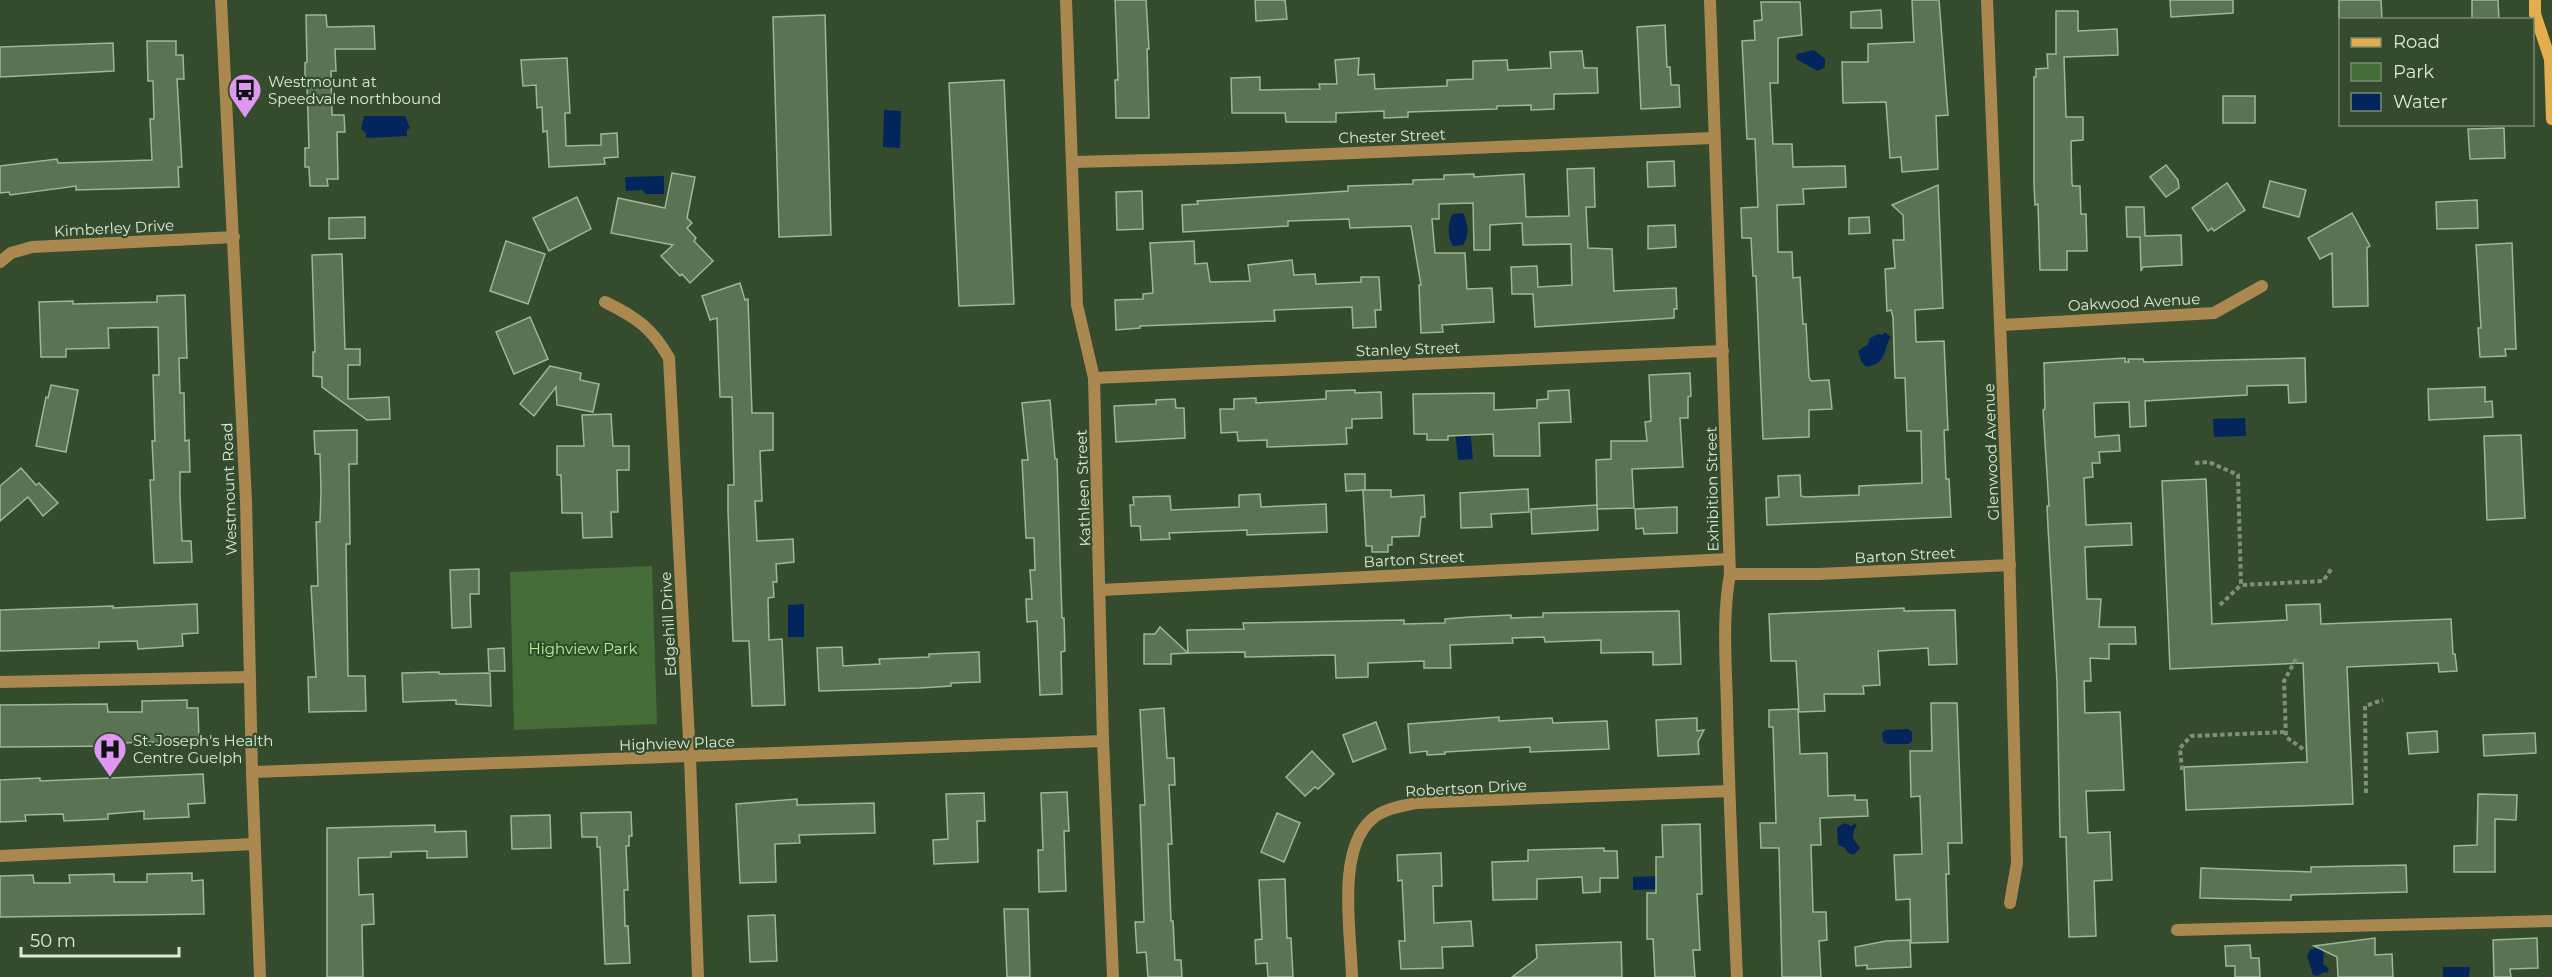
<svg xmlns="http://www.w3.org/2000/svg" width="2552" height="977" viewBox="0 0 2552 977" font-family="Montserrat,sans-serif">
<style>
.green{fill:#456d38}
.water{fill:#02265b}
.building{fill:#5a7352;stroke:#9db895;stroke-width:1.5}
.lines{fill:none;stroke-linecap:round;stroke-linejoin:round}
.path{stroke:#7d9177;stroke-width:4;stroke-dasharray:4.5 3;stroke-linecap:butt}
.service{stroke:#ab8850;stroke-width:12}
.minor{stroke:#ab8850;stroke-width:12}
.tertiary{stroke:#ab8850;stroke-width:12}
.secondary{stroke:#e4ad4e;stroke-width:12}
.labels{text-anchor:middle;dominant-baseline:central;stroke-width:4.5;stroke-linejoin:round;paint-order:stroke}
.poi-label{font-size:15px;fill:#dbead7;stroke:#344c2d;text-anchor:start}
.street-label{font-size:15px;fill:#dbead7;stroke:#344c2d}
.park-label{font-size:15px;fill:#aafb92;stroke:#344c2d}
</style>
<rect width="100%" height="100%" fill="#344c2d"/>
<path class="green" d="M652,566L657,724L514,730L510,572Z"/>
<g class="water">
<path d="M1814,50L1825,59V67L1818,71L1796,59L1797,54Z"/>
<path d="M884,110L901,111L900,148L883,147Z"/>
<path d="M364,116H405L410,128L407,130V136L366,138V133L361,129Z"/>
<path d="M664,176V194H646L642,190L626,191L625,177Z"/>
<path d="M1463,213C1468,224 1470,235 1463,245L1453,246C1447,238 1447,222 1453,214Z"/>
<path d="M1885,332L1891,337C1883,348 1888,364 1866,367L1861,361L1858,351L1868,344L1870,338L1878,334L1882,335Z"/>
<path d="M2245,418L2246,436L2214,437L2213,419Z"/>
<path d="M1470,429L1473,459L1458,460L1455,430Z"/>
<path d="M804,604V637H788V605Z"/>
<path d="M1908,729L1912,732V741L1909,744H1886L1883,741L1882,733L1885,730Z"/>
<path d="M1844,823L1852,826L1854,823L1857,826L1854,829L1853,838L1860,848L1854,855L1848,853L1845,848L1838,845L1837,828Z"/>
<path d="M1659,876L1660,889L1633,890V877Z"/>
<path d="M2319,946L2324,952L2323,964L2329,969L2327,973L2324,972L2318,976L2313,975L2307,956L2310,950Z"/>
<path d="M2443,967H2470L2469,977H2443Z"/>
</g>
<g class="building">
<path d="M1115,0H1146L1149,49H1147L1149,118H1116L1115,80H1118Z"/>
<path d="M1255,0H1285L1287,19L1256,21Z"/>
<path d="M1912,0H1939L1948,115L1936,116L1938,169L1902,172L1901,157L1890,158L1886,102L1843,103L1842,62H1868V44L1914,42Z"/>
<path d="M2170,0H2233V13L2171,17Z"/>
<path d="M2339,0H2381L2382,20H2339Z"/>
<path d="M2472,0H2498L2499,20H2472Z"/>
<path d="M1761,2H1800L1802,35L1778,38V83H1770L1773,144H1792L1793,167L1845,166L1846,187L1803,189L1804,204L1777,205L1778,252H1792L1793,278L1800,277L1803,324H1806L1809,377L1811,381L1829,380L1832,409L1809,410V437L1763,439L1756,276H1753L1751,238H1742L1741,208L1758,207L1755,139H1747L1742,41L1755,40L1754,21L1762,20Z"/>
<path d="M1881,10L1882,28H1851V12Z"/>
<path d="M2056,11H2078V31L2117,29L2118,55L2064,57L2066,117H2083V140L2071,141L2072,184L2073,186H2080L2081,214H2086L2087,251H2067V270H2040L2038,204L2035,205L2034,185V77H2036V69L2048,68L2047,54H2056Z"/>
<path d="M306,15H326L327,27L374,26L375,49H335L336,71H331L332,115H344L345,132H337L338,179H327L328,186H310L309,167H305V148H309L307,84H305V63L307,62Z"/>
<path d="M825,15L831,235L779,237L773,17Z"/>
<path d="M1665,25L1667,67H1670L1671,85H1679L1680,107L1641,109L1637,27Z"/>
<path d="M147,41H176V55H183L184,79H177L182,167H178L179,187L76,190V186L10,195L9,192L0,193V166L57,159L58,163L152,160L150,119H154L153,81H148Z"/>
<path d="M113,43L114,71L0,77V47Z"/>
<path d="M1582,51L1584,68H1597L1598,93L1554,94V109L1531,110V105L1497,106V109L1408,112V117L1384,118V111L1336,113V122H1286L1285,113H1232L1231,78L1260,77V90L1320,89L1319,84H1337L1335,60L1359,58L1358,75L1374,74L1375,89L1447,86V80L1473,79V61L1507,60L1508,70L1551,68L1550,52Z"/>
<path d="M567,58L570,113H565L566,146L601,145V134L617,133L618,157L604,158L605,164L549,167L547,131L543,132L542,107L537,108L536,85L523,86L521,60Z"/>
<path d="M1004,80L1014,304L959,306L949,83Z"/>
<rect x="2223" y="96" width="32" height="27"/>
<path d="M2504,128L2505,158L2470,159L2468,129Z"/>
<path d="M1674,161L1675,186L1648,187L1647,162Z"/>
<path d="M2166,165L2178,180L2179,188L2166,197L2150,177Z"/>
<path d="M1594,168L1595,207H1586L1588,248L1612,249L1614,291L1676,288L1677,309H1674V318L1535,327L1533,294H1512L1511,267L1537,266L1538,287L1572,285L1571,244L1523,245L1522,223L1490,225V250H1474L1473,203L1439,204V219H1432L1435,253H1465L1467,289L1492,288L1494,322L1442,325L1443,332L1421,333L1419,285H1421L1411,226L1350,228L1349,219L1288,221V226L1183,232L1182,205L1198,204L1197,201L1348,191V186L1413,184V180L1444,179V175L1474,174V177L1524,174L1526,217L1569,216L1567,169Z"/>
<path d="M672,173L695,177L687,218L692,223L687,228L696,238L694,241L713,261L690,283L682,274L680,276L661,256L673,245L611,233L618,198L665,208Z"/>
<path d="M2270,181L2306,190L2299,217L2263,207Z"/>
<path d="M2227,183L2245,210L2214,231L2212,228L2208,231L2192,208Z"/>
<path d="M1938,185L1943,308L1915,310L1916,342L1944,341L1948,430H1944L1946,479H1949L1951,517L1767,525L1766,498L1779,497L1778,476L1800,475L1801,496L1805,497L1859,495V486L1922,483L1921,431H1907L1905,378H1895L1893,317L1891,310L1887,311L1885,269L1895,268L1893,240H1904L1903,215L1892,205Z"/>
<path d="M1142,191L1143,229L1117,230L1116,192Z"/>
<path d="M577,197L591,229L549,251L533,218Z"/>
<path d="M2477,200L2478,228L2437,229L2436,202Z"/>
<path d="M2126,207H2144L2145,236L2181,235L2182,265L2143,267L2141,271L2140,237H2127Z"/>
<path d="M2352,213L2370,246L2367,248L2368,306L2333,307L2332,253L2320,259L2308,238Z"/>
<path d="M365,217V238L329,239V218Z"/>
<path d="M1869,217L1870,233L1849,234V218Z"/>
<path d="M1675,225L1676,247L1648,249V226Z"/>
<path d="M506,241L545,254L528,304L490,291Z"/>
<path d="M1194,241L1195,264L1207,263L1210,282L1250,281L1248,265L1292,260L1294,275L1315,274L1316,284L1361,282V277H1379L1381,310H1375L1376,327L1353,328L1352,307L1274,310L1275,321L1140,326V328L1116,330L1115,300L1143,299V294L1153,293L1150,243Z"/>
<path d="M2512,243L2516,349H2505L2506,356L2480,357L2478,328H2481L2476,245Z"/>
<path d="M342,254L345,349H360V365H348V399L389,397L390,419L367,420L322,387V377L313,376V352H315L312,255Z"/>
<path d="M740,283L745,300L748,299L752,413H773V450L760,451L762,501H755L757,541L793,539L794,562L776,564L777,582H773L774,597L768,598L769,640L782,639L785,705L752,706L749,641H733L728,511V485H734L732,397H720L717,318L710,320L702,296Z"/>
<path d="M185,295L187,358H179L180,393H184L185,441L189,440L190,472H180V496L182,541H191L192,562L154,563L150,480H154L152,441H155L153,375H159L158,327L108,328L109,348L66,349V357H41L39,302L73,301V304L157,302V296Z"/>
<path d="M530,317L548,359L514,374L496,332Z"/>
<path d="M2125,358V362H2129L2128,359H2143L2144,362L2305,358L2306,402L2289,403L2288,385L2247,386V395L2145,401L2146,426L2130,427L2129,402L2094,403L2095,437L2119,435L2120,451L2099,452L2100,463H2092L2093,477L2084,478L2086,525L2131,523L2132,545L2085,547L2087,599H2101L2099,627H2135L2136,644H2109V659L2090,658L2091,681H2084L2085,713L2120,712L2124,790L2086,791L2088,833L2110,832L2112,880L2094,881L2096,936L2069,937L2066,837H2060L2057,682L2048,527L2047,506H2049L2043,410L2045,409L2044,363Z"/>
<path d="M550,366L581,373L580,380L599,384L593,412L557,405L556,387L534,416L520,404Z"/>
<path d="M1690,373L1691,396L1688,397V418H1680L1683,467L1632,469L1634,508L1597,509L1596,460L1611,459V441H1647L1645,422L1651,421L1649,375Z"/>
<path d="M51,385L78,390L66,452L36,446L46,397L48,398Z"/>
<path d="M2485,387V402L2492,401L2493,417L2429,420L2428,389Z"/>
<path d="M1355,390V393L1381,392L1382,418L1352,419V428H1346L1347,444L1267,447V440L1238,441L1237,432L1221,433L1220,409H1234V399L1256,398V403L1326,399V391Z"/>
<path d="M1569,390L1571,422L1539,423L1540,456H1494L1493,434L1448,436V440H1427V434H1414L1413,394L1494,393V410L1537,408V400L1548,399V391Z"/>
<path d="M1175,399L1176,408H1184L1185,438L1116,442L1114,406L1156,404V400Z"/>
<path d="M1050,400L1055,459H1057L1062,618H1064L1065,651L1061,652L1062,694L1040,695L1037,621L1027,622L1026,599H1032L1030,570H1035L1034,538H1026L1022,460H1028L1022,403Z"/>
<path d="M611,414L613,446H629V470H617L618,512H611L612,537L583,538L582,513H562L561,475H557V446H584L582,415Z"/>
<path d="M357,430V464H349L350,544H346L348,676H365L366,711L309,712L308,677H316L311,586H318L316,522H320L321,491L320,454H315L314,431Z"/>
<path d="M2521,435L2525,518L2487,520L2484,436Z"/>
<path d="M21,468L36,485L39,483L58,503L43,516L28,497L0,521V486Z"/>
<path d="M1345,474H1365V490L1346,491Z"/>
<path d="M2206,479L2212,624L2287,620L2286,605L2320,604L2321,624L2451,619L2453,654H2455L2457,671L2439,672L2438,663L2347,667L2353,804L2186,810L2184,767L2307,762L2303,663L2170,669L2162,481Z"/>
<path d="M1528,489L1529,512L1491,514L1492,527L1461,528L1460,493Z"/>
<path d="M1363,490H1391V497L1424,495L1425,517H1421L1419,536L1392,537V545H1388V552H1372V546H1366Z"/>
<path d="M1260,494L1261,507L1326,504L1327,532L1247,535V530L1169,533L1170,539L1141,540L1140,526H1131L1130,505H1134L1133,497L1170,496L1171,510L1239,507V495Z"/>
<path d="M1597,505L1598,530L1532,534L1531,509Z"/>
<path d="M1677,507V533L1644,534L1643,528L1636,529L1635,509Z"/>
<path d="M479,569V594H470L471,627L452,628L450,570Z"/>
<path d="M197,604L198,633L182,634L183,646L138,649L137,641L99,642V648L0,651V610L113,606V608Z"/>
<path d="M1904,608V611L1955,610L1957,664L1929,665L1928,648L1878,651L1880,685L1863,686L1864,694H1824L1825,711L1799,712L1796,661H1771L1769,614Z"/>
<path d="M1679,611L1681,664L1653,665V652L1601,653V640L1545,642L1544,637L1512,638L1513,643L1450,645L1451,668H1424V661L1368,663V677L1336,678L1335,655L1245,657V652L1188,653L1187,630L1244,629L1243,623L1404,620V624L1445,623V619L1470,617L1511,615V618L1543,617V613Z"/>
<path d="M1160,627L1188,653L1171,654V664H1144V634H1155Z"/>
<path d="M842,647L843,666L880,664L879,659L929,657V654L979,652L980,682L951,683V686L920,688L819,691L817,648Z"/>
<path d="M504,648L505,671H489L488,649Z"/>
<path d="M439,672V674L490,673L491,706L456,704V700L403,702L402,673Z"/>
<path d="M187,700V708H198L199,741L119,743V746L0,747V705L107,704L108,712H142V701Z"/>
<path d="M1931,703H1957L1962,843H1948L1949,874H1946L1948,942L1911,943L1910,899L1896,900L1894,855L1922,854L1920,796L1911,797L1910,751H1932Z"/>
<path d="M1164,708L1167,758H1174L1175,785H1169L1172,844H1168L1171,921H1173L1175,960H1181L1182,977H1148L1146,952L1137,953L1135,922H1144L1140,805H1145L1140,710Z"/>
<path d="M1798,709L1800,754L1827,753L1828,796L1855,795V800H1867L1868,816L1820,818L1821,845H1811L1813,912H1826L1827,940L1819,941L1821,977H1782L1779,848H1761L1760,823H1776L1773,727H1769V710Z"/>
<path d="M1499,717V721L1552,718L1553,723L1607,721L1609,749L1530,752V747L1445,752V754L1427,755V751L1410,753L1408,724Z"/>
<path d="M1697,718V731L1704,730L1698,742L1699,754L1658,756L1656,720Z"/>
<path d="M1376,722L1386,749L1353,762L1343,735Z"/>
<path d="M2437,731L2438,752L2409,754L2407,733Z"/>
<path d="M2535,733L2536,753L2484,756L2483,735Z"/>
<path d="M1312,751L1334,774L1318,789L1315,787L1305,796L1286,777Z"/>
<path d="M203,774L205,803L188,804L189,817L144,819V811L108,814V819L64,821L63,814L25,815L26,821L0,822V780L40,778V781Z"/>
<path d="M1067,792L1069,831H1064L1066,891L1039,892L1038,850H1043L1041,793Z"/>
<path d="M984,793L985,821H977L978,862L934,864L933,840L948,839L946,794Z"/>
<path d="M2478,794L2517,795L2516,820L2495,819V872H2454V846L2477,845Z"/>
<path d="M797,799V805L874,803L875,833L799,835L800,843L775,844L776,882L740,883L736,804Z"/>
<path d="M631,812L632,836H629V846H626L628,890H624L625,926H628L630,963L605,964L600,847H597V837H582L581,813Z"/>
<path d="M1277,813L1300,823L1284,862L1261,852Z"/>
<path d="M550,815L551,848L512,849L511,816Z"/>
<path d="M1700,824L1702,894H1697L1700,950H1693L1695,977H1655L1653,939H1647V893H1656V857H1663L1662,825Z"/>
<path d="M435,825V832L466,831L467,857L427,858V851L391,852V857L358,858L359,895L373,894L374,924L362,925L363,977H327V828Z"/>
<path d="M1604,848V851H1617L1618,878H1600V892L1583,893L1582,877L1537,879V899L1493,900L1492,862L1528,861V850Z"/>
<path d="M1441,853L1442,886H1433L1434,923L1471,921L1473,946L1442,947L1443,968L1401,969L1399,941H1405L1402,880L1398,881L1397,855Z"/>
<path d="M2406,865L2407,892L2291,895V900L2200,898L2201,868L2311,872V867Z"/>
<path d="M192,873V881L203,880L204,914L0,917V876L33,875L34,883H70L69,875L114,874V882H147V874Z"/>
<path d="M1285,879L1287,938H1291L1293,977H1268L1267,963L1256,964L1255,940L1262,939L1259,880Z"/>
<path d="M1004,909H1028L1030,977H1007Z"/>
<path d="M775,915L777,961L750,962L748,916Z"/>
<path d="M2375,938V955L2392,954L2393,977H2338L2337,957L2314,946Z"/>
<path d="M2537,938L2538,968L2510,969L2511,977H2494L2493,940Z"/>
<path d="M1910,940L1911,967L1867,969V965L1856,966L1855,947L1886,941Z"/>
<path d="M1621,942L1622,977H1512L1537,958L1536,945Z"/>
<path d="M2250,945L2251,958H2259L2260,977H2235V966H2226L2225,946Z"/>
</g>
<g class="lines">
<g class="path">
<path d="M2195,463L2209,462L2238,475L2241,585L2323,581L2332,568"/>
<path d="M2220,605L2241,585"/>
<path d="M2296,659L2284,681L2286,737L2303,749"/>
<path d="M2182,770L2180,748L2191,736L2286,732"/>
<path d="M2366,793L2365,706L2383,700"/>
</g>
<path class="service" d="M2177,930L2552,921"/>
<g class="minor">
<path d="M1066,0L1077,305L1094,378L1103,741L1113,977"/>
<path d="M1710,0L1730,574C1722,617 1726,663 1727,707C1729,797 1733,887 1737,977"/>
<path d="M1987,0L2009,547L2017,863L2010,903"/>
<path d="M1072,162L1234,158L1713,138"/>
<path d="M0,262L11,253L32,247L234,237"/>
<path d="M605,302C636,317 652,328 669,358L690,758L698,977"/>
<path d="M2001,325L2214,313L2262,286"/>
<path d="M1094,378L1723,351"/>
<path d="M1730,574H1819L2010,565"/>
<path d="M1101,590L1729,559"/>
<path d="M0,682L250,677"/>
<path d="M252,772L1103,741"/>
<path d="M0,856L254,844"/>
<path d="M1352,977C1351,933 1336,850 1372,819C1383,809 1401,806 1416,803L1729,791"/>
</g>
<path class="tertiary" d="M221,0L246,501L252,772L260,977"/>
<g class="secondary">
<path d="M2535,0V14L2550,59"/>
<path d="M2552,52L2550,59L2552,119"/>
</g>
</g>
<defs>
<g id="bus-pin" transform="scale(1.725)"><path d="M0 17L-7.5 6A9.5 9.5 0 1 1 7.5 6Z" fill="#de98f2" stroke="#344c2d"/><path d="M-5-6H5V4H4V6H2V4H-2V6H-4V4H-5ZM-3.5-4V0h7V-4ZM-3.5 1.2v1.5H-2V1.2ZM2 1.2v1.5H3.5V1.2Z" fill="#111"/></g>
<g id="hospital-pin" transform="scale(1.725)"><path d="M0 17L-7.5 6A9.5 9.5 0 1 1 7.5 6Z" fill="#de98f2" stroke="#344c2d"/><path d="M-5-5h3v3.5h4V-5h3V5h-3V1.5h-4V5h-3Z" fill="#111"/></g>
</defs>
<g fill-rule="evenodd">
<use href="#bus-pin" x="245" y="90"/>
<use href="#hospital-pin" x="110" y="749"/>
</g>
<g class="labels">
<g class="poi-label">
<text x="268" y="81">Westmount at<tspan x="268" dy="17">Speedvale northbound</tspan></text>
<text x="133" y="740">St. Joseph's Health<tspan x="133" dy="17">Centre Guelph</tspan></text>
</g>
<g class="street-label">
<text transform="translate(1392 136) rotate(-2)">Chester Street</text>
<text transform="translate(114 228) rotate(-3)">Kimberley Drive</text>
<text transform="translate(2134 302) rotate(-3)">Oakwood Avenue</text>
<text transform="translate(1408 349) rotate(-2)">Stanley Street</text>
<text transform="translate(1991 452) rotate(-92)">Glenwood Avenue</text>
<text transform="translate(1083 488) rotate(-92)">Kathleen Street</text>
<text transform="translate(229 489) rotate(-92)">Westmount Road</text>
<text transform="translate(1712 489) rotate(-91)">Exhibition Street</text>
<text transform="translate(1905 555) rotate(-3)">Barton Street</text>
<text transform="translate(1414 559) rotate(-3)">Barton Street</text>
<text transform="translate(668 624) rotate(-93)">Edgehill Drive</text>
<text transform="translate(677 743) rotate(-2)">Highview Place</text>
<text transform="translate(1466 788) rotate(-3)">Robertson Drive</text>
</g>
<g class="park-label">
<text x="583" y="648">Highview Park</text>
</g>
</g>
<rect x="2339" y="18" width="195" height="108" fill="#344c2d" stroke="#778b71" stroke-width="1.5"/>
<rect x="2351" y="38" width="30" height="9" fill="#e4ad4e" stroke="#778b71" stroke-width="1.5"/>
<text x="2393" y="48" font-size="18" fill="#dbead7">Road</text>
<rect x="2351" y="63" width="30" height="18" fill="#456d38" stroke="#778b71" stroke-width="1.5"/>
<text x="2393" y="78" font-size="18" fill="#dbead7">Park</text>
<rect x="2351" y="93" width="30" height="18" fill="#02265b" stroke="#778b71" stroke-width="1.5"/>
<text x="2393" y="108" font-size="18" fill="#dbead7">Water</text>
<path d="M21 947v9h158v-9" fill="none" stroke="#dbead7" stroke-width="3"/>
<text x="30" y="947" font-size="18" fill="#dbead7" stroke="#344c2d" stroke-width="4.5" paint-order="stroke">50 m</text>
</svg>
